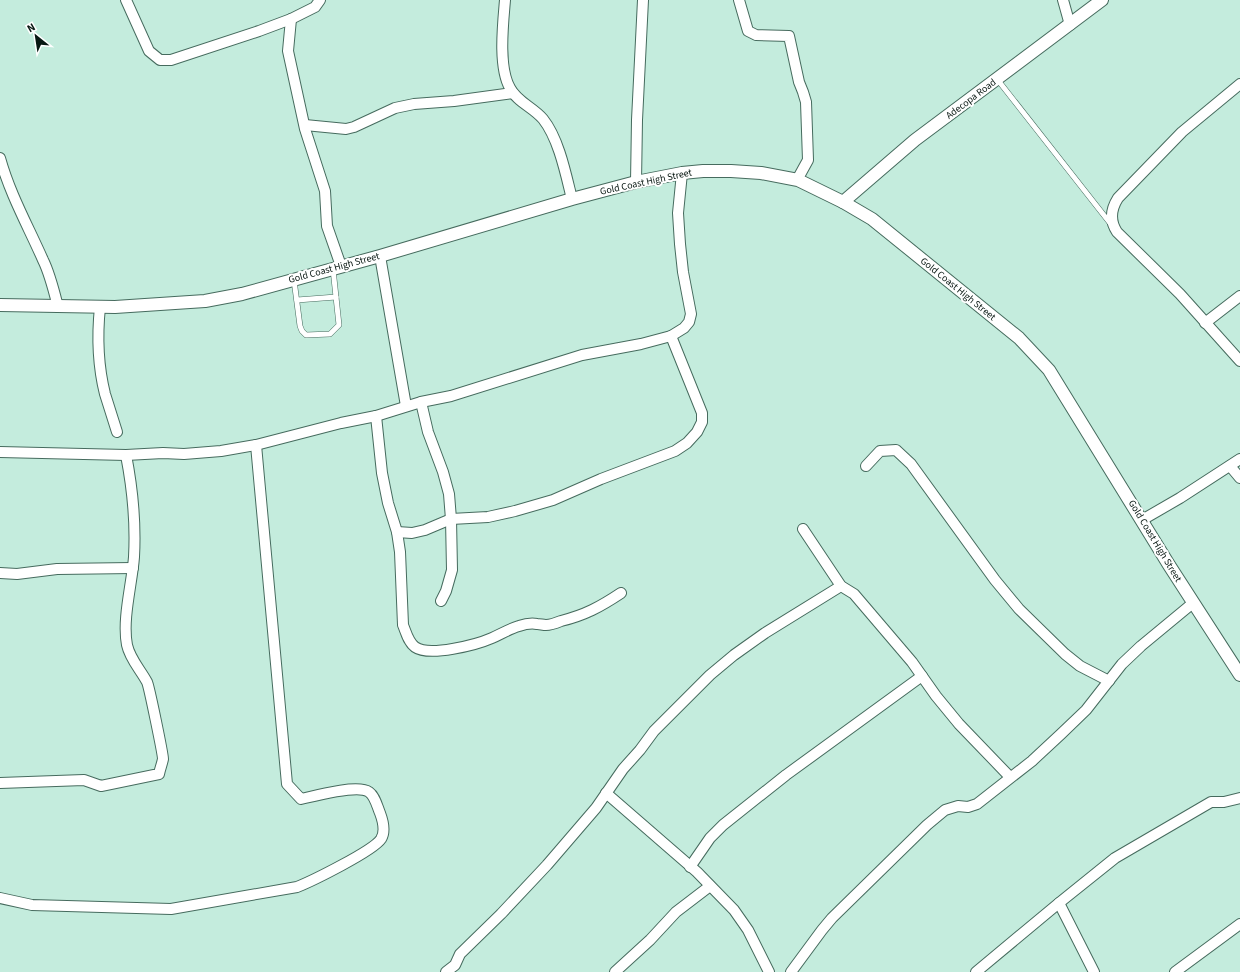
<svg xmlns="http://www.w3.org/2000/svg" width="1240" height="972" viewBox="0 0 1240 972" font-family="'Source Sans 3',sans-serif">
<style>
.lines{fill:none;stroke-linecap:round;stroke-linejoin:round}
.service-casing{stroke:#466b5e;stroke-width:6}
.minor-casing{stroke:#466b5e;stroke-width:12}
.tertiary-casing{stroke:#466b5e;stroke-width:14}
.service{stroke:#fff;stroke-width:5}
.minor{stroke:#fff;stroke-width:10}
.tertiary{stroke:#fff;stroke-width:12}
.labels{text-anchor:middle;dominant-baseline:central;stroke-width:4;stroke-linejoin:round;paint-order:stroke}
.street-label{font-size:10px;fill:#081712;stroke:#fff}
</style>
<rect width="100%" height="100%" fill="#c4ecdd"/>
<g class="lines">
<g class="service-casing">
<g id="service">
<path d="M997,79L1110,223"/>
<path d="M294,280L300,326L302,331L306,335L330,334L339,325L333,269"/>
<path d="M297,300L336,297"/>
</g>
</g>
<g class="minor-casing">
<g id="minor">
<path d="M126,0L149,51L160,60H171L259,31L291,19L315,7L320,0"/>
<path d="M505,0C503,24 498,67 510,88C517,102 533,107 543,119C559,139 566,175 572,199"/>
<path d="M739,0L748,31L756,35L789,36L799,82L803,92L806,102L808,160L797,180"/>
<path d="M1063,0L1070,25"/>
<path d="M291,19L288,51L305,129L325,191L327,226L341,266"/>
<path d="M1240,84L1182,132L1118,198C1111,209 1109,220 1117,232L1180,294L1240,361"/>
<path d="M305,125L346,129L354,127L395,108L414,104L454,101L513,93"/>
<path d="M0,158C10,194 28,226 43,260C50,274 54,291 58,307"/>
<path d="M636,182L637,120L643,0"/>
<path d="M380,256L406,406"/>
<path d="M100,307C97,336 98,366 105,394C109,407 113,419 117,432"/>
<path d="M1205,323L1240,296"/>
<path d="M421,402L428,432L443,472L449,494L451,519L452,570L446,591L441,601"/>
<path d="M376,416L382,473L388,503L397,532L400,552L403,625C406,632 408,642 415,647C429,657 476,645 492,638C501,634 509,629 519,626C525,624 531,623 537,624C540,624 543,625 546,625C551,625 556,623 561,621C585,615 600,607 621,593"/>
<path d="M0,452L126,455L163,453L184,454L221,451L256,445L341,423L376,416L421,402L451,396L582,355L641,344L671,336L684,328L689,322L691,314L683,272L680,244L678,213L682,173"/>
<path d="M866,466L880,451L896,450L911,464L995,580L1019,609L1065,654L1080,666L1109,681"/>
<path d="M1230,466L1240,478"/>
<path d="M1142,520L1180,498L1240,459"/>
<path d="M803,529L841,586L854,594L912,662L936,696L959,724L1010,777"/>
<path d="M397,532L412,533L425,530L451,519L488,517L515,511L553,500L601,479L675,451L687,443L697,432L702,422V413L671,336"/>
<path d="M0,573L17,574L57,569L133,568"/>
<path d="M0,783L84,780L101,786L159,774C160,769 162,764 163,759C163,754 149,686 147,682C140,669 130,659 127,645C122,619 132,584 134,557C136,521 133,491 126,455"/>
<path d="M606,793L697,872L734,910L748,930L769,972"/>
<path d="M690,867L710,838L723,825L786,775L922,676"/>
<path d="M0,898L32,905L171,909L297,887C312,881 373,851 381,839C386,831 383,821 380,813C377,806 375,796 369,792C358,784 314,796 301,799L287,784L256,445"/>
<path d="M1059,903L1094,972"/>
<path d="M446,972L455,965L460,954L501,914L547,865L596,808L623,769L640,750L654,731L710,675L734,655L765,633L841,586"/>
<path d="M615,972L650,940L676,912L710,886"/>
<path d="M791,972L822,930L832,918L927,825L945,810L958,806L968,807L977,804L1032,761L1061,734L1086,710L1122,664L1141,646L1193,603"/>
<path d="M976,972L1059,903L1115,858L1211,802H1224L1240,798"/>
<path d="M1175,972L1240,924"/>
</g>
</g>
<g class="tertiary-casing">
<g id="tertiary">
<path d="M843,202L915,140L1102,0"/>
<path d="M0,305L115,307L205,301L242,294L380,256L572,199L636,182L682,173L703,171H731L761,173L798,180L843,202L872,219L1019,338L1049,370L1169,565L1240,675"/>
</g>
</g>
<use href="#service" class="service"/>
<use href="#minor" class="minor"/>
<use href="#tertiary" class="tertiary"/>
</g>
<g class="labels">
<g class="street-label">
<text transform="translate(971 99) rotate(-37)">Adecopa Road</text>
<text transform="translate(646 182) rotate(-12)">Gold Coast High Street</text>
<text transform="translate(334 268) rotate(-15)">Gold Coast High Street</text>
<text transform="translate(958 289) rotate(39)">Gold Coast High Street</text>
<text transform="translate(1155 541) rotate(59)">Gold Coast High Street</text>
</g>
</g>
<g transform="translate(36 36) rotate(330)" stroke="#ffffff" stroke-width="3" paint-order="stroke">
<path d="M0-3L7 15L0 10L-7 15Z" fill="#081712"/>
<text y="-6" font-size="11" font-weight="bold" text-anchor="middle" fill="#081712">N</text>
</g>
</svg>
